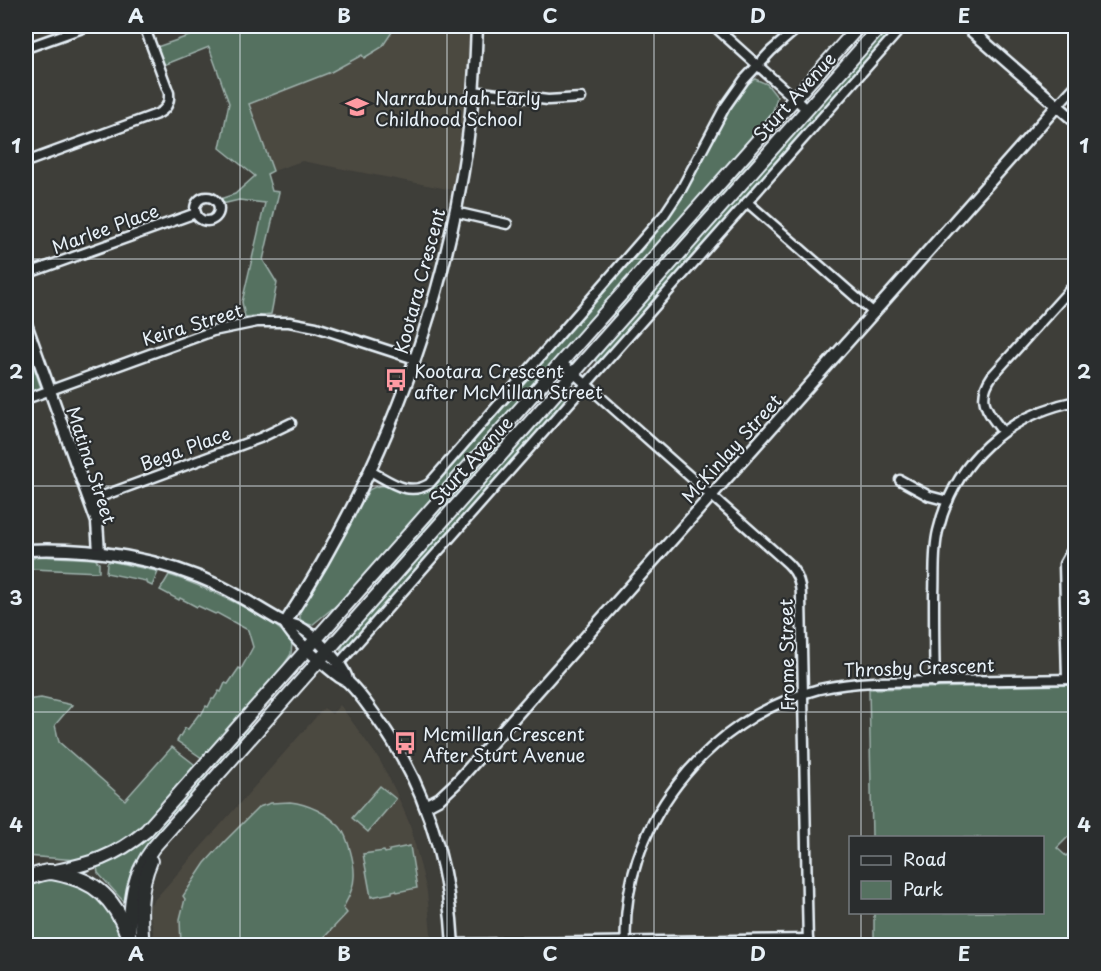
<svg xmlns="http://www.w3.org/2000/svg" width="1101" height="971" viewBox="0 0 1101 971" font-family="'Playpen Sans',sans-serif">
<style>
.built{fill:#4c4941}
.green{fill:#557160;stroke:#9eb1ac;stroke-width:1.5}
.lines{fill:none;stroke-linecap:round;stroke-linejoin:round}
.minor-casing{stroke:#e8f1f8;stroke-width:13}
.tertiary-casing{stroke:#e8f1f8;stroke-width:15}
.secondary-casing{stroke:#e8f1f8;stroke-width:16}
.trunk-casing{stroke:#e8f1f8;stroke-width:18}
.minor{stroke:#2a2d2e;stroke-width:8}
.tertiary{stroke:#2a2d2e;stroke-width:10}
.secondary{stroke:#2a2d2e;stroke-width:12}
.trunk{stroke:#2a2d2e;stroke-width:14}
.grid{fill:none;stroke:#e8f1f8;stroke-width:1.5;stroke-opacity:0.55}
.labels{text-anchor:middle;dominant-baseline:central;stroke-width:4.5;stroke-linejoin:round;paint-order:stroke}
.street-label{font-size:18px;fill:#e8f1f8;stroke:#2a2d2e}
.poi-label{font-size:18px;fill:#e8f1f8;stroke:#2a2d2e;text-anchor:start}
.neatline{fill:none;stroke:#e8f1f8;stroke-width:2}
.grid-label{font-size:20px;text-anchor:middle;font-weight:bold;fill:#e8f1f8}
</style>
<rect width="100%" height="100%" fill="#3e3e39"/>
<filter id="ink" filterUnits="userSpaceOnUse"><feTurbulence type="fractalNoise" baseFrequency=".0167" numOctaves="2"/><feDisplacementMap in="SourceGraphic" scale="12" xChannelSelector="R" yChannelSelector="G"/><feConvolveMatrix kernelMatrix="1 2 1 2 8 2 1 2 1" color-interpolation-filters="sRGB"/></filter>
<g filter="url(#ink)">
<g class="built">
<path d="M396,26H470L464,109L453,190L302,161L273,171L249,104L331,72L363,55L364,58Z"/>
<path d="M340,705L379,759L395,790L410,825L427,892L432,945H155L149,906L324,708L332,714Z"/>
</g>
<g class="green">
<path d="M201,26H396L382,47L364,58L362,55L331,72L249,104L273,171L267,174L272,191L279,192L263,260L277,283L271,314L245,317L242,302L265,203L239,200L222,204L220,199L235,194L255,176L220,148L229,103L209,47L164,65L157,47L203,31Z"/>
<path d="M888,26H898L606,355L598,362L595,360L608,342Z"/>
<path d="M755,79L767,84L777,97L773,111L759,129L339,603L312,625L303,623L300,619V611L369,490C393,474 407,509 432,486L649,242L686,188L730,108L746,85Z"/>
<path d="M751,153L755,157L746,169L614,318L610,315Z"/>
<path d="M26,353L30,356L41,388L26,395Z"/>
<path d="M566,393L567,395L557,410L373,618L349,644L340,651L347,637L556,401Z"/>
<path d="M513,428L515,430L407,553L369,589L367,588L477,463Z"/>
<path d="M37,556L95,559L99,563V572L32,569V559Z"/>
<path d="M110,561L156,571L158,572L152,586L146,583V581L106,573L107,563Z"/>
<path d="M169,575C194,582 282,620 292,643L291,654L281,669L202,758L177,741L185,728L188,729L199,714L201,715L206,706L208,707L212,699H214L219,691L221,692L225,683L228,684L239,668L241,669L253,647L248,630L217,613L215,614L198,606L197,607L180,598L179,600L160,590Z"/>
<path d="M1075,685L1076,814L1073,820L1075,822V836L1071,834L1057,848L1066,856L1071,851H1075V945H874V913L1042,912V838L872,837L869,689Z"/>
<path d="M41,698L72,705L55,725L59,742L125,800L172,747L194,764L193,767L142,826L121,844L89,858L77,860L26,856V700Z"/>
<path d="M248,725L251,729L215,769L210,765Z"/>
<path d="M205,771L210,775L174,815L169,811Z"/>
<path d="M380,786L396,799L368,832L352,818Z"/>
<path d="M290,802C308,804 327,813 340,827C348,837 355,864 354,877C354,887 348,899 343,908L347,913L317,945H181L180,919L185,899L183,896L205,863L225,841L259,807L271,803Z"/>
<path d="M164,816L169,821L133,867L124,902L98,873L97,867L119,857L137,845Z"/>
<path d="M410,846L417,888L397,892L396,890L392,891V893L371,897L363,854L384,851L385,853L389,852V850Z"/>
<path d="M48,880C86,880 117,908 123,945L26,946V884Z"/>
</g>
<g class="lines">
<g class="minor-casing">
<g id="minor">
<path d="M714,26L806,109"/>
<path d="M26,48L88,26"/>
<path d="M473,91L548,100L581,98"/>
<path d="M1057,106L1076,85"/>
<path d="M26,162L157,114C166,110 170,103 169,93L144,26"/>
<circle cx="207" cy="209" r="12"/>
<path d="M747,202L874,313"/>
<path d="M455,212L507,224"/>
<path d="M26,274L196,213"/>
<path d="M561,362L784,560C796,570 801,581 801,597L808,946"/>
<path d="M26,399L213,331L257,322H289L316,327L415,359"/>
<path d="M1002,431C987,411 976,399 992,376L1076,283"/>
<path d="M370,471C390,481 407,497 429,484L664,215L682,188L725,107L744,80L771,51L800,26"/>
<path d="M900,480L929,496L948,501"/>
<path d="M89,501L260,438L291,423"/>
<path d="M335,668L903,26"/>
<path d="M1067,679L1064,564L1076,543"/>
<path d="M935,682C934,653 934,624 934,595C935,575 933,551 938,531C954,462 1007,415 1076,401"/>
<path d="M453,944L808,939"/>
<path d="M626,946C619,827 706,719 819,689C837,685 856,683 874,682L1076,679"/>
</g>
</g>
<g class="tertiary-casing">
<g id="tertiary">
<path d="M966,26L1076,122"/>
<path d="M26,324L97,522L99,552"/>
<path d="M26,550C92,547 161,558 222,587C242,597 261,610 281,621C287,624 293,624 299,627C312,633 345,666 347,680"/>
<path d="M285,623C401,446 471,237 477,26"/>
<path d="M285,623C296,643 319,660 337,675C340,678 345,679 348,682C359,692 368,706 377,718C426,785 449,864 453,946"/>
<path d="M425,806L440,798L456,783L1057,106"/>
</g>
</g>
<g class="secondary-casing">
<g id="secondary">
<path d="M51,872C90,864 115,857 146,831L859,26"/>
<path d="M129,936C131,901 131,877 153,848L881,26"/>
<path d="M143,946C140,916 139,888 151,861"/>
</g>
</g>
<g class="trunk-casing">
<path id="trunk" d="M26,878C33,876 41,873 49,872C56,872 65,875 72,877C105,886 123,914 131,946"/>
</g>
<use href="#minor" class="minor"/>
<use href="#tertiary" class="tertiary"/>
<use href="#secondary" class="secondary"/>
<use href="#trunk" class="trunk"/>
</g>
</g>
<path class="grid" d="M240,26V946M447,26V946M654,26V946M861,26V838M26,259H1076M26,486H1076M26,712H1076M861,912V946"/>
<defs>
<g id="school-bare" transform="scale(1.8)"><path d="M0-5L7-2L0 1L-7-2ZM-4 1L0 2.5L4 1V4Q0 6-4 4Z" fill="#ff9aa2" stroke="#2a2d2e" stroke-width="2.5" paint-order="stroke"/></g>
<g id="bus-bare" transform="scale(1.8)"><path d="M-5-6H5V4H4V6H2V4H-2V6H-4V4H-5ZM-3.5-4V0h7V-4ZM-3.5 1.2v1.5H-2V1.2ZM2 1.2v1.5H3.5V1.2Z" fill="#ff9aa2" stroke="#2a2d2e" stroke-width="2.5" paint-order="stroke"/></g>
</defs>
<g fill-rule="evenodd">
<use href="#school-bare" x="357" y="107"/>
<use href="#bus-bare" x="396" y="380"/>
<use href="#bus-bare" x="405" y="743"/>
</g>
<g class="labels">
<g class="street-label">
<text transform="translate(794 96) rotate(-48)">Sturt Avenue</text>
<text transform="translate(105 228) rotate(-20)">Marlee Place</text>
<text transform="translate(419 281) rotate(-75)">Kootara Crescent</text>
<text transform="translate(192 324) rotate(-17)">Keira Street</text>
<text transform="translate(185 448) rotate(-20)">Bega Place</text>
<text transform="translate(731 448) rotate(-48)">McKinlay Street</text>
<text transform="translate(471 460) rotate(-48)">Sturt Avenue</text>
<text transform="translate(92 465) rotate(72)">Matina Street</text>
<text transform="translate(786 655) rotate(-91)">Frome Street</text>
<text transform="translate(919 667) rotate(-2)">Throsby Crescent</text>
</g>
<g class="poi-label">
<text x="375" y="97">Narrabundah Early<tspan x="375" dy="21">Childhood School</tspan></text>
<text x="414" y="370">Kootara Crescent<tspan x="414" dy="21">after McMillan Street</tspan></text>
<text x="423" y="733">Mcmillan Crescent<tspan x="423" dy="21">After Sturt Avenue</tspan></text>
</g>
</g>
<rect width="1101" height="971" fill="none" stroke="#2a2d2e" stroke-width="66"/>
<rect x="849" y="836" width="195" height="78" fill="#2a2d2e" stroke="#767b7f" stroke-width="1.5"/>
<rect x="861" y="856" width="30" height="9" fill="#2a2d2e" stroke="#767b7f" stroke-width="1.5"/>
<text x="903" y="866" font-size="18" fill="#e8f1f8">Road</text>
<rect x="861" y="881" width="30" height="18" fill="#557160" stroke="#767b7f" stroke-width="1.5"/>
<text x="903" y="896" font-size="18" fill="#e8f1f8">Park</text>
<rect x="33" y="33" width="1035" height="905" class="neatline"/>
<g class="grid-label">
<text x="136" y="23">A</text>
<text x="344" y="23">B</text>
<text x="550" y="23">C</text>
<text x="758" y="23">D</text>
<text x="964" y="23">E</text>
<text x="16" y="153">1</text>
<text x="1084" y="153">1</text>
<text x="16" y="379">2</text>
<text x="1084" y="379">2</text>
<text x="16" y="605">3</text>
<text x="1084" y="605">3</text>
<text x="16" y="832">4</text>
<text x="1084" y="832">4</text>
<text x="136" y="961">A</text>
<text x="344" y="961">B</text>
<text x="550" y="961">C</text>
<text x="758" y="961">D</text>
<text x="964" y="961">E</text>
</g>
</svg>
